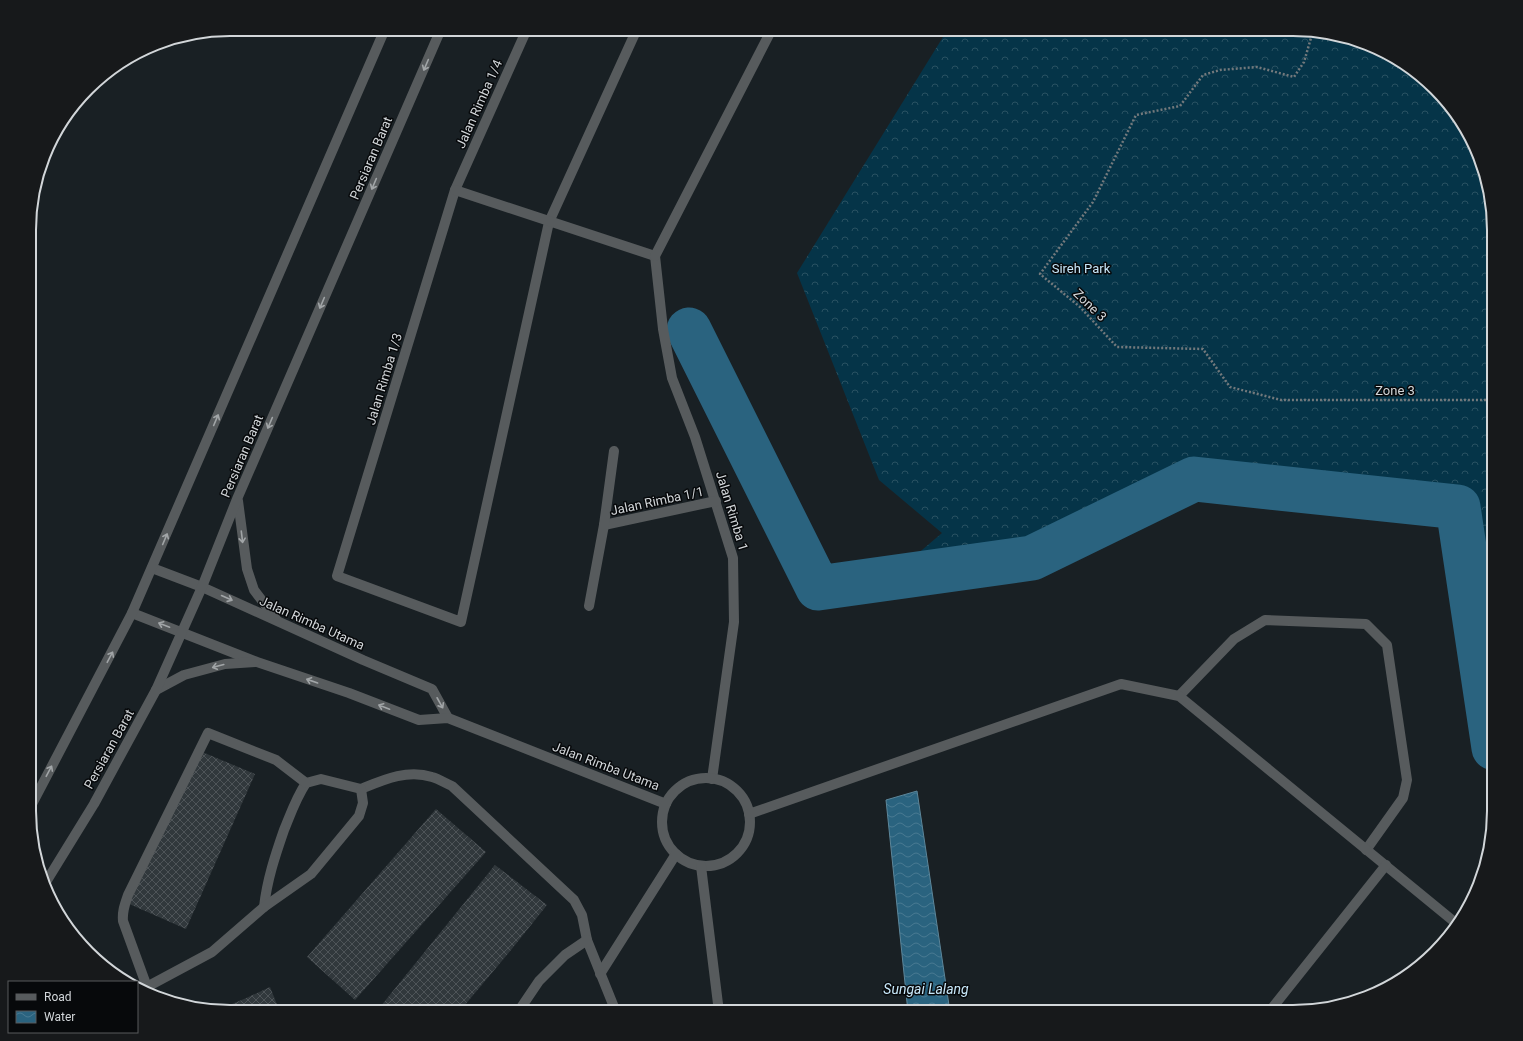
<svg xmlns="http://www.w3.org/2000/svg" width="1523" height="1041" viewBox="0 0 1523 1041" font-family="Roboto,sans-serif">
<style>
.forest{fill:url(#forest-crowns)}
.water{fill:url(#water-waves);stroke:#5c869a}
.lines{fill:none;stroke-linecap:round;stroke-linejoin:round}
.river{stroke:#2a637f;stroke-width:45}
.building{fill:url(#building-cross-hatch)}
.path{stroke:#73797c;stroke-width:2.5;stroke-dasharray:2 2;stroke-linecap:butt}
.minor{stroke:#575b5d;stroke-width:10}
.oneway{stroke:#a1a5a7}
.labels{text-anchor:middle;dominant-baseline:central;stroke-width:3;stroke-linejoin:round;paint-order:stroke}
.street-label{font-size:13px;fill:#d2d6d9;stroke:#07090b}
.park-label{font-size:13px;fill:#c7e6f9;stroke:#07090b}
.water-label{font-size:14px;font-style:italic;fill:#c8e8fa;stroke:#07090b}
.rim{fill:none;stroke:#d2d6d9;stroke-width:2}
</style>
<defs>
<pattern id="forest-crowns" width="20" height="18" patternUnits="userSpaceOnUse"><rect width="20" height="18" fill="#053448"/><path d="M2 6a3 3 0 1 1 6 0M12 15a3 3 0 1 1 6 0" fill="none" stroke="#295162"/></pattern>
<pattern id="water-waves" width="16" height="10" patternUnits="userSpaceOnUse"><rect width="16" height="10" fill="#2a637f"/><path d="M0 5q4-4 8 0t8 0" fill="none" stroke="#487991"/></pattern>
<pattern id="building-cross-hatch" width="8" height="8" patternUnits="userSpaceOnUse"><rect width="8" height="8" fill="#31383c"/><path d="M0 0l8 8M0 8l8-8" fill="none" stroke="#4e5458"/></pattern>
</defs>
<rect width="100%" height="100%" fill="#192024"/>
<path class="forest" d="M952,29H1306L1358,40L1415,70L1444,98L1473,141L1494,217V748L1458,507L1194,479L1032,558L889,578L942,533L879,480L797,273L943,37Z"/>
<path class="water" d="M917,791L950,1012H908L886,800Z"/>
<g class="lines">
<path class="river" d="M689,330L818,588L1032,558L1194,479L1458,507L1494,748"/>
</g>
<g class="building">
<path d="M195,749L255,774L186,929L127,903Z"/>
<path d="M436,809L486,852L355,1000L307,957Z"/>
<path d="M495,865L547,905L511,950L459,1012H376Z"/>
<path d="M270,987L280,1012L215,1011L244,999Z"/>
</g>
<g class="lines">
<path class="path" d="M1313,31L1304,62L1294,77L1257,67L1220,70L1203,75L1180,106L1136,115L1093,202L1040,274L1080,307L1117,347L1203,349L1230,387L1281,400H1494"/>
<g class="minor">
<path d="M527,29L455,190L337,576L461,622L549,222L637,29"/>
<path d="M455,190L655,256"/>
<path d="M655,256L663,329L672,378L695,437L733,558L734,622L712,779"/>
<path d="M655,256L772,29"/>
<path d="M238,501L247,569L254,590L276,619"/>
<path d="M604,525L716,501"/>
<path d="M152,568L202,587L363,660L432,689L448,718"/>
<path d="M589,606L604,525L614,451"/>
<path d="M132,613L257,662L349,693L419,720L448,718L666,804"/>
<path d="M156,690L184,675L225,664L255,662"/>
<path d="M1179,696L1234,639L1265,620L1366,624L1387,645L1407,780L1403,798L1366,850"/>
<circle cx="706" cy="822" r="44"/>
<path d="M361,789C383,780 407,769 432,777C439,779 445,783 452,786L574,900L582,915L587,940"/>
<path d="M31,806L132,613L385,29"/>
<path d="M749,814L1121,684L1179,696L1457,924"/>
<path d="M701,866L719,1012"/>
<path d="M46,882L94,804L156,690L202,587L237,499L441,29"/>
<path d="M264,907C267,880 275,856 284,830C291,813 296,798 306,783L321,779L361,789"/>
<path d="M600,974L676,854"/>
<path d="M147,987L123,921C122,911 125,904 128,895L208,733L276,760L306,783"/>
<path d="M143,989L212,952L264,907L311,874L359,816L363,803L361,789"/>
<path d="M518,1012L539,981L565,955L587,940L616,1012"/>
<path d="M1269,1012L1386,865"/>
</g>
</g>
<defs><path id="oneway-shaft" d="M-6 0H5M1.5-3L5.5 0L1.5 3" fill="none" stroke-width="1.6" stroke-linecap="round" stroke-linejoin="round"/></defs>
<g class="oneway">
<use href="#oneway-shaft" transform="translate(426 65) rotate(113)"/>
<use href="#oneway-shaft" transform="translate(374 184) rotate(113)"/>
<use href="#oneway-shaft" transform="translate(322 303) rotate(113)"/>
<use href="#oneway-shaft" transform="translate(216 420) rotate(-67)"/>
<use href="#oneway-shaft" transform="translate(270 423) rotate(113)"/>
<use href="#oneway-shaft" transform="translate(242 537) rotate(83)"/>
<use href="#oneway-shaft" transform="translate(165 539) rotate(-67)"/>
<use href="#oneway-shaft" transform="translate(227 598) rotate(24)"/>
<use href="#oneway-shaft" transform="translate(164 625) rotate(-159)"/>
<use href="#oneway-shaft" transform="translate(110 657) rotate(-62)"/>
<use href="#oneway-shaft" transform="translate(218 666) rotate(165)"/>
<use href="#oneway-shaft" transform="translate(312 681) rotate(-161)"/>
<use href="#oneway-shaft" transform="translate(440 703) rotate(61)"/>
<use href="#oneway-shaft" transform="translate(384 707) rotate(-159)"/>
<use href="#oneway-shaft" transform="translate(49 771) rotate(-62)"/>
</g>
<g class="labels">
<g class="street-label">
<text transform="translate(479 104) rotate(-66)">Jalan Rimba 1/4</text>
<text transform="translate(371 158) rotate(-67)">Persiaran Barat</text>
<text transform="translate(1090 305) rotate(44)">Zone 3</text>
<text transform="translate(384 379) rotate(-73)">Jalan Rimba 1/3</text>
<text x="1395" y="390">Zone 3</text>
<text transform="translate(242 456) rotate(-67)">Persiaran Barat</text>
<text transform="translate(657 501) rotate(-12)">Jalan Rimba 1/1</text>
<text transform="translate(732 511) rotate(73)">Jalan Rimba 1</text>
<text transform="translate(312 623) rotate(24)">Jalan Rimba Utama</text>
<text transform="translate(109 749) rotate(-61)">Persiaran Barat</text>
<text transform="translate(606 766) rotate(21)">Jalan Rimba Utama</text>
</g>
<g class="park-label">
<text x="1081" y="268">Sireh Park</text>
</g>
<g class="water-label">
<text x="926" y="989">Sungai Lalang</text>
</g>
</g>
<path d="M0 0H1523V1041H0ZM230 36H1293A194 194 0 0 1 1487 230V811A194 194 0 0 1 1293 1005H230A194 194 0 0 1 36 811V230A194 194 0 0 1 230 36Z" fill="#17191b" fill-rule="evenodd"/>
<path class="rim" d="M230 36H1293A194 194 0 0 1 1487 230V811A194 194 0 0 1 1293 1005H230A194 194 0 0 1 36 811V230A194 194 0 0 1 230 36Z"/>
<rect x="8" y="981" width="130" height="52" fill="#07090b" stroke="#585b5d"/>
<rect x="16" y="994" width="20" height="6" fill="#575b5d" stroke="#585b5d"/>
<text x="44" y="1001" font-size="12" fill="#d2d6d9">Road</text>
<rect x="16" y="1011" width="20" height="12" fill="url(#water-waves)" stroke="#585b5d"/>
<text x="44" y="1021" font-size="12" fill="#d2d6d9">Water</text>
</svg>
